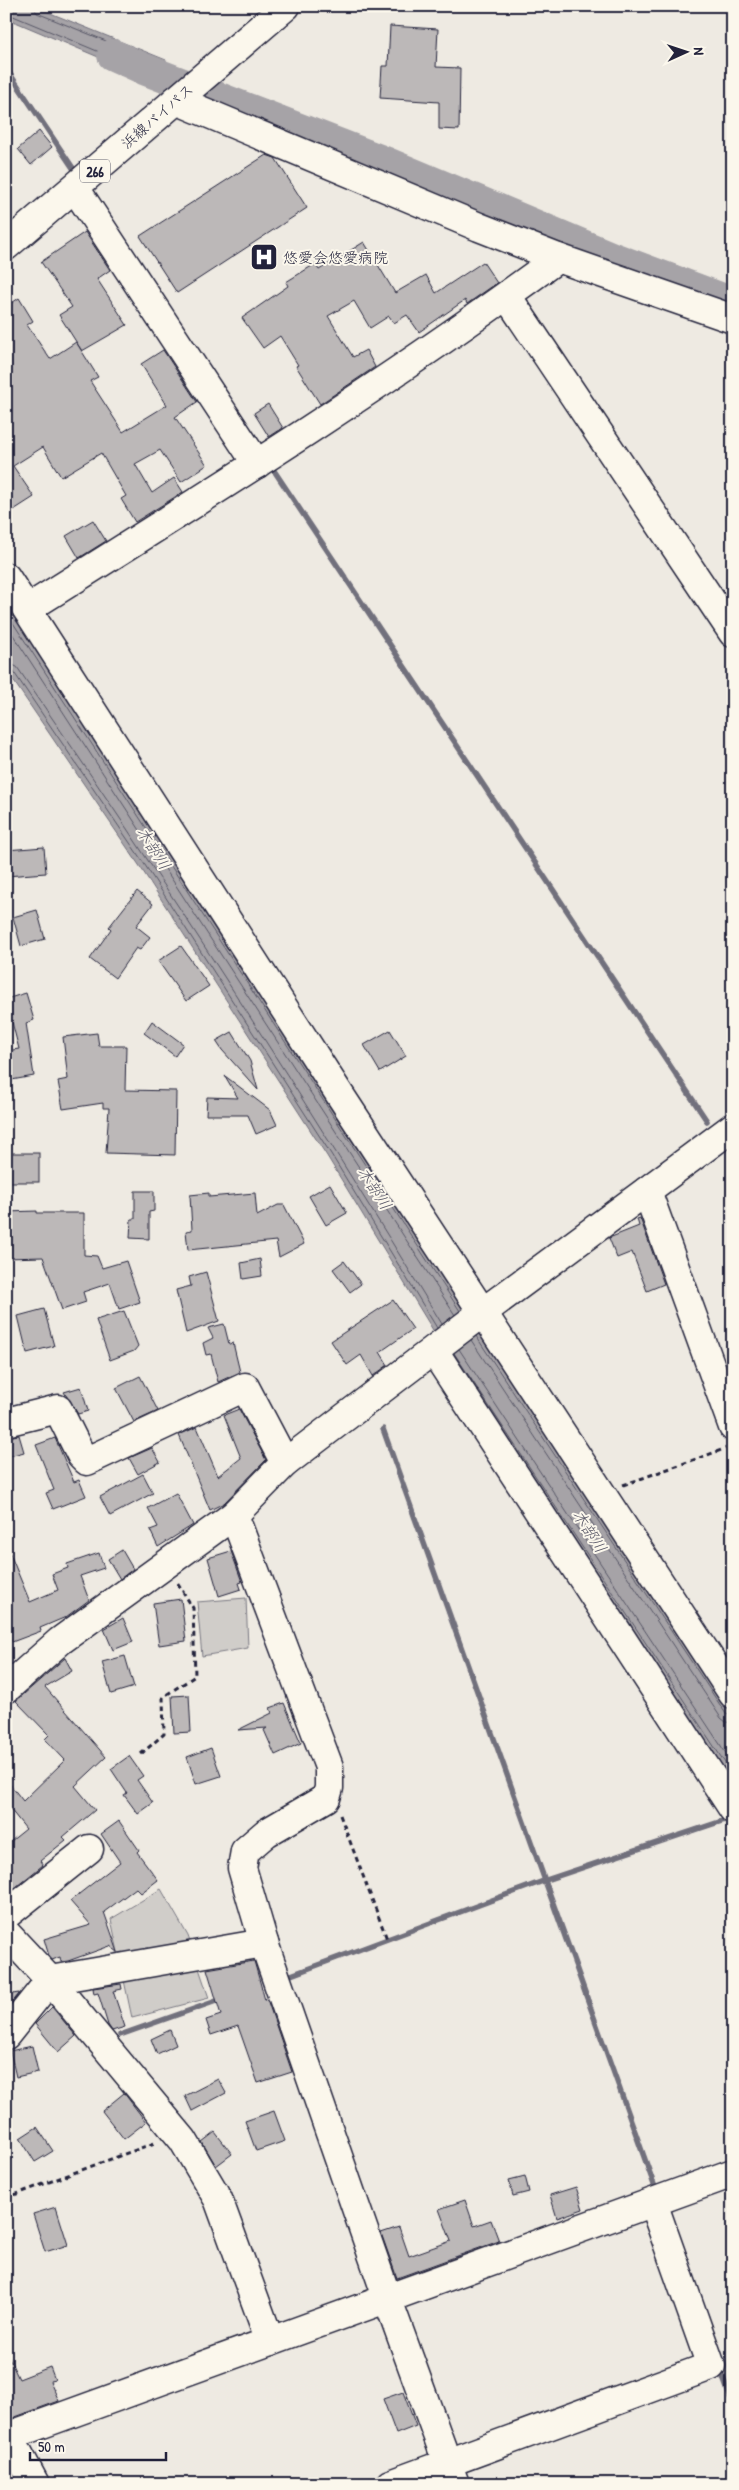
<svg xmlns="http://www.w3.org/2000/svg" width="739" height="2490" viewBox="0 0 739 2490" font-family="'Patrick Hand','Klee One',sans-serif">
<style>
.green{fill:#d0cdc9;stroke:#797882}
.water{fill:#a6a3a7;stroke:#716f7c}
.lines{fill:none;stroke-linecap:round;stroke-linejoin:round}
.shore{stroke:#575666;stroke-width:1}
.stream{stroke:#716f7c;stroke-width:5.5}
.river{stroke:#a6a3a7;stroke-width:32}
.building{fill:#bcb8b8;stroke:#22223b}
.minor-casing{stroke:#22223b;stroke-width:31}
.highway-casing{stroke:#22223b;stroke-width:31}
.path{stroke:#22223b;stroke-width:3;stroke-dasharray:5 4;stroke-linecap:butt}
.minor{stroke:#fbf7ec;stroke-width:28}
.highway{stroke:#fbf7ec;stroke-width:28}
.labels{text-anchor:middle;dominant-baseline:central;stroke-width:4;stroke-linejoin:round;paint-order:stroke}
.shield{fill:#fbf7ec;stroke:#636270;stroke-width:1}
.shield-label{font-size:14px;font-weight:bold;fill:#22223b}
.street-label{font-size:15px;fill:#22223b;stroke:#fbf7ec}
.poi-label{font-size:15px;fill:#22223b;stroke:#fbf7ec;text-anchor:start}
.water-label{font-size:16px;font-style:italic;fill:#575666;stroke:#fbf7ec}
</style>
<rect width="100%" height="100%" fill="#eeeae2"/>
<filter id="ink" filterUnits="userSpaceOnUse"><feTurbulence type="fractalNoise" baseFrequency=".02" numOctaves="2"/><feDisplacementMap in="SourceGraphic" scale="10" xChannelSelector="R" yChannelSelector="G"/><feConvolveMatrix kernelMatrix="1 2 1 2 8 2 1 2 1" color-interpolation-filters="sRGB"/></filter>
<g filter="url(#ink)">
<g class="green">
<path d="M246,1598L248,1648L202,1656L197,1602Z"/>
<path d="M161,1889L188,1936L209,1998L132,2018L111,1919Z"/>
</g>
<g class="water">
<path d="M6,6H33L166,60L148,78L6,18Z"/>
<path d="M6,603L465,1310L733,1715V1784L436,1335L327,1156L139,865L6,670Z"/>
</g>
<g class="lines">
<g class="shore">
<path d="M6,13L145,71L155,64L153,60L37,13L33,6"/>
<path d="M6,612L460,1311"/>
<path d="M6,624L455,1315"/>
<path d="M6,662L17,667C166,882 306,1101 442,1324"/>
<path d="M6,668L13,671L143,862L331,1154L437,1328"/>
<path d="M476,1336L726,1714L733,1717"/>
<path d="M471,1340L721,1718L726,1722L733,1723"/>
<path d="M459,1349L733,1764"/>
<path d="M454,1353L733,1775"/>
</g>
<g class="stream">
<path d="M6,68L77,174"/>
<path d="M269,463L707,1121"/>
<path d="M383,1429L657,2193"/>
<path d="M283,1978L546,1880L731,1818"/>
<path d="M120,2035L222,1999"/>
<path d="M720,2369L733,2405"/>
<path d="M6,2479L9,2484"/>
</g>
<path class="river" d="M113,55L144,69L387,163L613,258L733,303"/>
</g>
<g class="building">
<path d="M390,26L438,29L436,67L460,68L459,130L439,129V102L380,98L382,66H388Z"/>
<path d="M39,131L52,147L31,165L18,149Z"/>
<path d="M266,155L275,158L307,208L177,293L140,236Z"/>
<path d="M85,232L110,270L97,279L127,325L82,351L59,315L72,307L41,262Z"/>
<path d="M364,242L395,293L426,275L436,293L483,262L497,283L467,304L465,300L419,332L407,315L394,323L389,316L370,328L354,301L328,316L353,357L366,350L375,367L320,404L296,366L298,365L280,336L263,348L242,318L288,286L286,282L315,264L319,270Z"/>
<path d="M19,298L33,321L27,325L50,359L76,342L98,377L90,381L123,432L167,405L141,364L163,350L197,402L175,417L207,465L181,482L160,450L135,464L152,493L174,478L183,492L135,522L121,499L126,496L101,453L61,477L43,447L13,466L34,497L6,515V307Z"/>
<path d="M268,404L283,428L269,437L254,413Z"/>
<path d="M93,520L106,541L79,558L66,536Z"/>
<path d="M44,847L46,873L6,876V850Z"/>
<path d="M137,891L153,904L136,926L150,937L140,950L136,948L115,978L90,959L111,929L109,927Z"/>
<path d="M37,910L45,939L21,946L13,917Z"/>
<path d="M181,946L209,986L186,1001L158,961Z"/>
<path d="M26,993L34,1020L26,1023L34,1076L6,1081V1051L19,1049L6,999Z"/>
<path d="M152,1021L183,1044L175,1056L144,1033Z"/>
<path d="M390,1030L406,1056L380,1072L364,1045Z"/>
<path d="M232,1032L250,1061L258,1090L222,1050L216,1041Z"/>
<path d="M97,1033L99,1046H126L125,1090L176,1091L175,1155L106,1153L109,1108H103V1103L63,1109L58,1081L68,1079L63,1037Z"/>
<path d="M225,1076L270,1110L277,1125L256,1134L248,1115H206L207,1097L238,1098Z"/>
<rect x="6" y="1153" width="33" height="29"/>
<path d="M330,1184L347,1213L326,1225L309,1196Z"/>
<path d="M135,1191H154V1211L149,1212V1239L130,1238L131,1219H135Z"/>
<path d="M209,1193V1197L255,1193L257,1216L278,1205H284L304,1244L279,1257L276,1241L188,1250L186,1231L192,1230L190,1195Z"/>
<path d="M37,1211V1213H84V1255L97,1256L102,1268L126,1261L140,1302L119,1309L110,1283L83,1292L86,1302L62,1310L43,1257L6,1258V1212Z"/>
<path d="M640,1218L664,1284L647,1291L632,1252L617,1258L609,1238L639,1226L637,1219Z"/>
<path d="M260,1259L262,1276L243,1279L241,1263Z"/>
<path d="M344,1261L361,1284L350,1292L333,1269Z"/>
<path d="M206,1272L219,1321L186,1333L176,1290L191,1286L189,1277Z"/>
<path d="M393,1300L413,1329L380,1352L388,1365L373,1376L361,1355L347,1365L331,1341Z"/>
<path d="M44,1309L54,1346L27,1353L18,1316Z"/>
<path d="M124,1311L138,1346L134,1351L110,1360L96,1320Z"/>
<path d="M224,1324L229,1344L233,1343L240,1372L218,1382L211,1354L206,1355L203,1343L213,1338L208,1328Z"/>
<path d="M140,1376L158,1411L134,1422L116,1388Z"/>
<path d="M81,1387L88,1411L78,1414L64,1392Z"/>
<path d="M239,1409L266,1460L224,1503L210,1510L179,1435L197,1427L218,1476L241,1458L224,1415Z"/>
<path d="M19,1435L24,1452L6,1457V1437Z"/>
<path d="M55,1438L74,1482L79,1480L86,1496L53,1509L46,1493L54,1490L36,1445Z"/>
<path d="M152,1448L160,1462L138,1474L129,1458Z"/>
<path d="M143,1474L153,1493L110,1516L100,1497Z"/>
<path d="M176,1493L193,1525L158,1547L150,1530L158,1527L148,1508Z"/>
<path d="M6,1544L30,1602L58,1590L52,1574L68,1568L67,1564L99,1553L104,1568L80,1576L89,1600L66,1617L40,1628L41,1631L12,1642L6,1627Z"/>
<path d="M122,1550L133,1569L120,1579L108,1559Z"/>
<path d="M231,1551L242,1582L239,1583L241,1589L219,1596L208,1558Z"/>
<path d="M181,1599L186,1641L159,1645L153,1603Z"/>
<path d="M123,1618L133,1642L113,1650L104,1629Z"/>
<path d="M125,1656L134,1687L111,1694L102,1662Z"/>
<path d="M65,1658L72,1671L45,1687L106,1757L75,1786L95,1810L63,1837L66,1840L40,1861L43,1865L6,1895V1845L26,1829L6,1804V1779L23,1801L65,1760L45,1739L49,1735L16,1701Z"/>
<path d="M189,1695L191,1732L174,1733L172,1696Z"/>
<path d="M284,1703L301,1743L275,1755L264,1730L267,1728L238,1730L272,1713L270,1708Z"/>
<path d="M211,1748L221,1776L196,1784L187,1757Z"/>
<path d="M129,1756L143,1776L137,1780L153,1803L138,1814L124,1795L127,1793L111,1769Z"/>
<path d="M119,1821L139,1850L137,1852L158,1880L141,1893L136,1888L104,1912L118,1952L110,1946L68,1961L61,1962L60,1957L52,1960L49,1956L44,1939L91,1925L70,1901L120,1862L101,1834Z"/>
<path d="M254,1961L265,2000L267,1999L292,2072L258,2083L238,2026L211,2035L206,2020L221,2015L207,1969Z"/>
<path d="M121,1984L122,1989L113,1991L125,2027L112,2031L108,2025L98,1993L94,1994L93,1988Z"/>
<path d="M19,1993V1994L6,2010V1995Z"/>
<path d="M52,2007L76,2036L58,2052L35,2024Z"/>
<path d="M170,2030L176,2045L157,2054L151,2039Z"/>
<path d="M32,2046L38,2072L16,2077L10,2051Z"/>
<path d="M218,2079L226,2093L192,2111L185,2096Z"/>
<path d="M124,2093L146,2122L124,2139L102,2111Z"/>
<path d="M274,2111L285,2141L256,2151L245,2121Z"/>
<path d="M37,2127L53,2151L35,2162L20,2138Z"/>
<path d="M215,2132L232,2154L216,2166L202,2142Z"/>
<path d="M525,2176L529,2192L513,2196L509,2180Z"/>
<path d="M576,2187L583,2209L557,2218L550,2195Z"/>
<path d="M465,2200L474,2226L491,2220L499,2241L397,2278L381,2233L399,2227L409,2256L451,2241L439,2209Z"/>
<path d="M56,2207L68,2245L45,2252L33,2214Z"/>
<path d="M6,2352L19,2379L50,2367L55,2380L50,2381L59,2401L7,2420Z"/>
<path d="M403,2392L416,2426L396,2434L383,2399Z"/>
</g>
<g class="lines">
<g class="minor-casing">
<g id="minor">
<path d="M176,100L479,227L558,258L733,319"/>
<path d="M75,188L257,464"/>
<path d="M507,296L733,633"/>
<path d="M6,577L340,1095L733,1694"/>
<path d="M27,609C207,496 387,384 558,258"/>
<path d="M647,1191L733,1427"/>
<path d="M434,1351L733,1809"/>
<path d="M6,1422L58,1409L81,1455L87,1461L245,1387L285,1463"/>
<path d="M234,1515L329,1767V1788L326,1798L266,1833L245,1851L242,1868L264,1943L388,2300L455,2484"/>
<path d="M6,1689L60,1641L234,1515L285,1463L483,1312L733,1127"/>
<path d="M6,1915L89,1849"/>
<path d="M6,1933L50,1980L183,2140L218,2199L270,2341"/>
<path d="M6,2035L50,1980L264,1943"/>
<path d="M6,2437L733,2173"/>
<path d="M6,2439L19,2454L35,2484"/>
<path d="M390,2484L711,2366L653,2203"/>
</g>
</g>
<g class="highway-casing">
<path id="highway" d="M6,246L286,6"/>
</g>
<g class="path">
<path d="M623,1485L727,1448"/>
<path d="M141,1754L164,1734L163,1697L195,1676L193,1608L177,1582"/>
<path d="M340,1815L387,1939"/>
<path d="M6,2198L157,2142"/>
</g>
<use href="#minor" class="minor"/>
<use href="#highway" class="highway"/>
</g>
</g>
<defs>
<g id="hospital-square" transform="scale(1.4375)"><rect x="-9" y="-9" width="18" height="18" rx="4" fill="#22223b" stroke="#fbf7ec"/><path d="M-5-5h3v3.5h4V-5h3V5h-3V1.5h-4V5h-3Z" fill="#fff"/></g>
</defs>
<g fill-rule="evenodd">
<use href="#hospital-square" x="264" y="257"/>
</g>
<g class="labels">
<rect class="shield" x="80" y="159.5" width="30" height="23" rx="4"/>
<g class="shield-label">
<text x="95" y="171">266</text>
</g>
<g class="street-label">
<text transform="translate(157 116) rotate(-41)">浜線バイパス</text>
</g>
<g class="poi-label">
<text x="283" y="257">悠愛会悠愛病院</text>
</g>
<g class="water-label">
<text transform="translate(154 848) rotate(57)">木部川</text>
<text transform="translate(375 1188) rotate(57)">木部川</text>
<text transform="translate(590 1531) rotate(57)">木部川</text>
</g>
</g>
<rect width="739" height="2490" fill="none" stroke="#fbf7ec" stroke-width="25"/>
<rect x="12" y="12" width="714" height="2465" fill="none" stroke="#22223b" stroke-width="2" filter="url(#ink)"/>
<g transform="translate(686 52) rotate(87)" stroke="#fbf7ec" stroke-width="4" paint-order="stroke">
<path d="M0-4L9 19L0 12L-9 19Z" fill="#22223b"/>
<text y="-8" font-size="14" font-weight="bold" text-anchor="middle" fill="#22223b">N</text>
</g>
<path d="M30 2452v8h136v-8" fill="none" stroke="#22223b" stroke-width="2.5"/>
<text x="38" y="2452" font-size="15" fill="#22223b" stroke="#fbf7ec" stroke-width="4" paint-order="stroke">50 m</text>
</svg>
